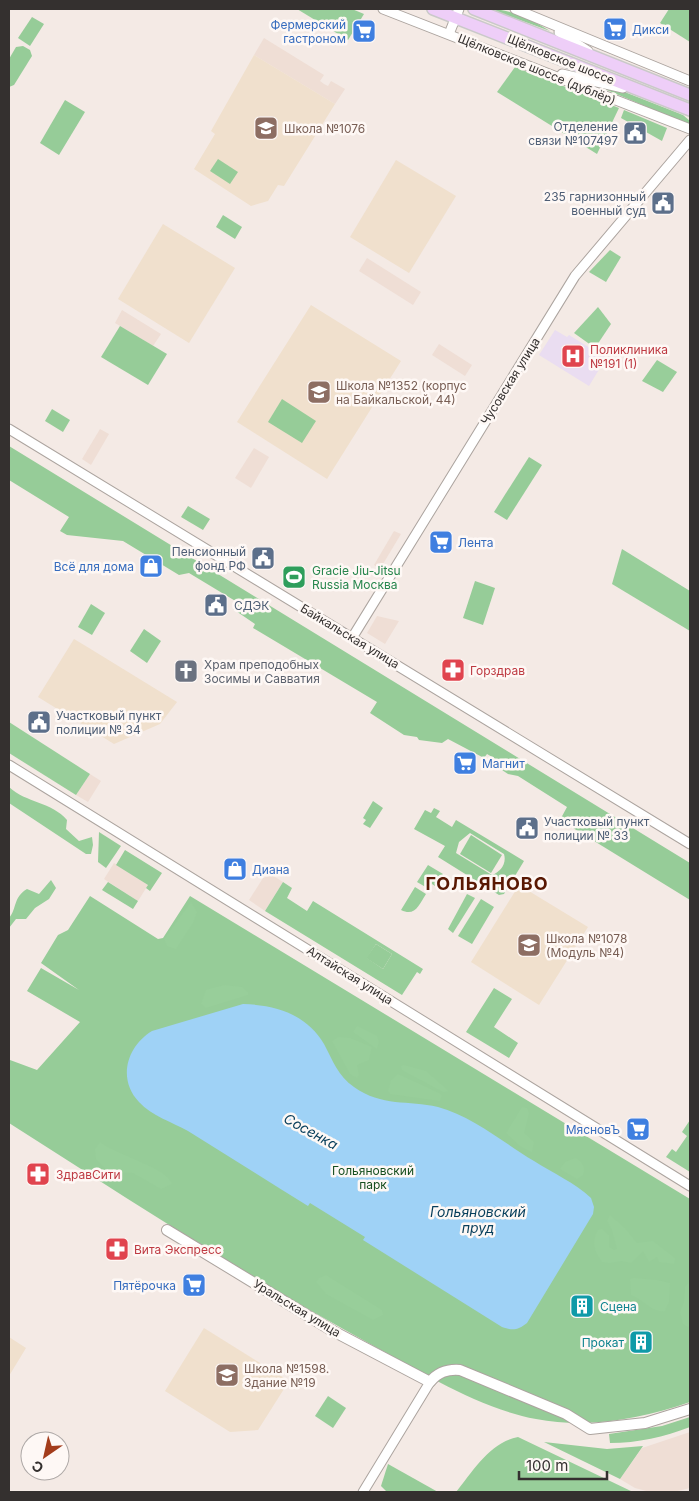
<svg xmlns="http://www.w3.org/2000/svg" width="699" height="1501" viewBox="0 0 699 1501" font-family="Inter,sans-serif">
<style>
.built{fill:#efded5}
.education{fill:#f0e0cd}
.medical{fill:#eaddf1}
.green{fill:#96cc98;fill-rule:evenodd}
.forest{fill:#98ce9a;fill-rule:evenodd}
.water{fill:#9fd2f6}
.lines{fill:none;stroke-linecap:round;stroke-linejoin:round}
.tertiary-casing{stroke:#aca49f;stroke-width:11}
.secondary-casing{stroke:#aca49f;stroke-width:12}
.primary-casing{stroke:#cac9c9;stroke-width:14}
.tertiary{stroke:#fff;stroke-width:9}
.secondary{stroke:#fff;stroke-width:10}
.primary{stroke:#eecef8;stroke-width:11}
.labels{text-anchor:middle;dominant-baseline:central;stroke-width:5;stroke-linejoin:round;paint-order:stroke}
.shop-label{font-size:12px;fill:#366cbe;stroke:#fef8f5;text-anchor:end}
.street-label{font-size:12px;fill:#34302f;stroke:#fef8f5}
.service-label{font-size:12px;fill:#4e5e75;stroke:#fef8f5;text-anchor:end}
.education-label{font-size:12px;fill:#785e54;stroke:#fef8f5;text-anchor:start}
.health-label{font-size:12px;fill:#be3a42;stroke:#fef8f5;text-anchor:start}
.leisure-label{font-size:12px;fill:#27864d;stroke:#fef8f5;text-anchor:start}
.worship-label{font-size:12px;fill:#5b616d;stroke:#fef8f5;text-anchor:start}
.park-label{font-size:12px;fill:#154e1e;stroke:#fef8f5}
.culture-label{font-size:12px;fill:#0d838f;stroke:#fef8f5;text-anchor:start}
.water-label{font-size:14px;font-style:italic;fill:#073e5b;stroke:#fef8f5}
.district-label{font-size:18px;font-weight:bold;letter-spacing:1px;fill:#591803;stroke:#fef8f5}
</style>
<rect width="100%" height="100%" fill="#f4eae5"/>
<g class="built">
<path d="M264,38L324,75L320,81L324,84L328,86L331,81L345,89L335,104L254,55Z"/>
<path d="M367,258L421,292L413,305L359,271Z"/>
<path d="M122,310L161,334L153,346L115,323Z"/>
<path d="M439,344L472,365L465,376L432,355Z"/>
<path d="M100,429L109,434L91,465L82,459Z"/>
<path d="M254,448L269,457L251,488L235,478Z"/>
<path d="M394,531L401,534L380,569L374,565Z"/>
<path d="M377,616L399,621L385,644L367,633Z"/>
<path d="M90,774L101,781L88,802L76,795Z"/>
<path d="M114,863L148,885L138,901L104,879Z"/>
<path d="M272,875L283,882L265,911L249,900L263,878Z"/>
<path d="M690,1432V1488L674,1492H650L635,1488L620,1479L642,1448Z"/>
</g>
<g class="education">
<path d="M254,55L335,104L284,186L278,185L268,201L251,206L194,169L215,134L211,131Z"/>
<path d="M396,160L456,196L409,273L350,237Z"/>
<path d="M163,224L235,268L189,343L118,299Z"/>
<path d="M311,305L401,361L327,479L237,422Z"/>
<path d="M74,639L89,648L177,702L160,724L114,744L38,697Z"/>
<path d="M519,885L588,927L539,1005L471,962Z"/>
<path d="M204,1328L289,1381L258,1430L230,1432L165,1391Z"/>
<path d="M9,1337L26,1348L9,1376Z"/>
</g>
<path class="medical" d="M555,330L567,337L569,335L606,358L589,386L539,355Z"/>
<g class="green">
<path d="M489,9C511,9 531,19 550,31Z"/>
<path d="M32,17L44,24L30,46L18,38Z"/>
<path d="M23,46L30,50L32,56L14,85L9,87V59L16,47Z"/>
<path d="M595,85L617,89L683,115L690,121V125Z"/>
<path d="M65,100L85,112L59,155L40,143Z"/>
<path d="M218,159L238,172L230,184L210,171Z"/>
<path d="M223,215L242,227L235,239L216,227Z"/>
<path d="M120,326L167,354L148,385L101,357Z"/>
<path d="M282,399L316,421L302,443L268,422Z"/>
<path d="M52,409L70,420L63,432L45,421Z"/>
<path d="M9,446L690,863V900L560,820L567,807L518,776L508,774L496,766L499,761L487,754L484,758L448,739L442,743L419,740L417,737L404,735L370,713L377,702L253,628L255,624L233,609L237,602L189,573L179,575L123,541L67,535L60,531L69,517L9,480Z"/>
<path d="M529,457L542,465L507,520L494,512Z"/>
<path d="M188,506L210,519L203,530L181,517Z"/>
<path d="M475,581L495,588L483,625L463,618Z"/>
<path d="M91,604L105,613L92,635L78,627Z"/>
<path d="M144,629L161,641L147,663L130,651Z"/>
<path d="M373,801L383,808L370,828L363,824L366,820L363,818Z"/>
<path d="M434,808L440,811L436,817L452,827L456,820L524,861L504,894L499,895L438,857L445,846L414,829L425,810L431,813ZM470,833L504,854C507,864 500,872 492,875L456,853L459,842Z"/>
<path d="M99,832L121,846L106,868L98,862Z"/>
<path d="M471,835L502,855L491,873L460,854Z"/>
<path d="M125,850L162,873L150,891L146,888L148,885L116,865Z"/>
<path d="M108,882L138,901L133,909L102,890Z"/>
<path d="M90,896L158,939L163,938L190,896L690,1199V1402C641,1419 588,1429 536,1419C478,1408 423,1373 372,1345C248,1277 128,1199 9,1123L10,1060L37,1070L80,1022L27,991L41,968L79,990L41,963L58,935L68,930Z"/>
<path d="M376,944L392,954L383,969L366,958Z"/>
<path d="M328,1396L346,1408L333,1428L315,1416Z"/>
<path d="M690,1417V1427C664,1437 638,1443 610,1443L609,1434L662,1426Z"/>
<path d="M544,1442L607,1449L643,1446L620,1479Z"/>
<path d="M388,1464L438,1492H387L381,1486Z"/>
</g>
<g class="forest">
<path d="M297,9H352L364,14L348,40Z"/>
<path d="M669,9H690V42L660,23Z"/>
<path d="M515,67L619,108L597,154L497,92Z"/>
<path d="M624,110L667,128L662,141L621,118Z"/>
<path d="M610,250L621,257L606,282L589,272Z"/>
<path d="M598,307L611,324L595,348L574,333Z"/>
<path d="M657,360L677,372L663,392L642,381Z"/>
<path d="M622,549L690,591V631L612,584Z"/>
<path d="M9,722L90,774L76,795L9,753Z"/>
<path d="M9,787C26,803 52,802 67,820L66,829L79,841L92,837L93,845L91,854H86L9,803Z"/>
<path d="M428,865L443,874L435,886L432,884L429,889L417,882Z"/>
<path d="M51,880L56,888L49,899L35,908L26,919H16L9,928V918C17,909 13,897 27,889L39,894Z"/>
<path d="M283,882L292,888L287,898L307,911L313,901L423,969L420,974L417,972L402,995L265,911ZM376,944L392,954L383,969L367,958Z"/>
<path d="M415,887L426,894C419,905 415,917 401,910Z"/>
<path d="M467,894L475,898L453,933L448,929Z"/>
<path d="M481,899L494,907L472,944L458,936Z"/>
<path d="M191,902L197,912L193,923L176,949L167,946L164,939Z"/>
<path d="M224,985L242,987L248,992V995L206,1008L201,1004L206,990Z"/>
<path d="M494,988L512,999L494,1027L518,1043L509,1058L466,1032Z"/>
<path d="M357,1026L377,1036L379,1042L377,1049L353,1032Z"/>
<path d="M338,1037L350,1038L372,1047L369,1060L357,1065L359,1075L357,1078L350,1074L332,1041Z"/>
<path d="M404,1065L426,1071L449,1091L443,1092L402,1070L401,1066Z"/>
<path d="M398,1074L439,1093L442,1095L440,1101L390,1094L388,1091L391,1080Z"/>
<path d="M522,1107L527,1108L529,1113L524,1133L534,1142L532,1152L520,1146L506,1133Z"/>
<path d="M690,1120V1172L666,1157L672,1149L676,1152L687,1136L682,1132Z"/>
<path d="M100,1142C116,1155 168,1168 172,1184L161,1189L133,1173L109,1172L96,1159L95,1149Z"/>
<path d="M575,1158C582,1161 586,1168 583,1175L577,1179L560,1169L565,1162Z"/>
<path d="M610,1215L625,1228L637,1243L653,1241L675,1258L674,1264L659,1262L657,1257L649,1262L643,1251L631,1263L621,1261L609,1263L602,1262C594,1251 591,1241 598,1230L602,1229L609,1235V1247L614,1250L617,1249L612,1230L607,1221Z"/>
<path d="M326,1275L382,1310L383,1315L373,1320L326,1294L316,1282L319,1278Z"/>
<path d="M634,1278L657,1280L670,1283L669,1302L665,1311C654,1314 642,1299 631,1295L630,1279Z"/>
<path d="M690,1281V1328L683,1324L680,1312L684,1302L685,1287Z"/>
<path d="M518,1437L633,1492H634H456C473,1471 490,1442 518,1437Z"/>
</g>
<path class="water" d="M243,1004C276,1005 306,1014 324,1044C333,1061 338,1076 354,1087C382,1107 408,1100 438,1107C472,1116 504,1143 534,1161C553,1173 575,1183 591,1198L594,1207L593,1214L527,1323C518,1330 513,1331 502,1327L363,1240L365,1237L310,1203L308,1206C268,1181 228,1156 188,1131C172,1122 152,1116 139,1102C117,1079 127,1046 152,1031Z"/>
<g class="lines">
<g class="tertiary-casing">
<g id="tertiary">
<path d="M383,9L690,129"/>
<path d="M515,9L690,81"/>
<path d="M559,32L588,51"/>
<path d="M449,34L459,9"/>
<path d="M562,74L623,88"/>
<path d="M9,429L690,844"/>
<path d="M352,638L575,276L690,140"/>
<path d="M9,765L690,1186"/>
<path d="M363,1492L430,1382"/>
</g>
</g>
<g class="secondary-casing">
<path id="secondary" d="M167,1230L333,1331L430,1382C438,1372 447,1369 460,1370L566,1414L590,1429L645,1423L690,1409"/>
</g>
<g class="primary-casing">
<g id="primary">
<path d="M433,9L690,110"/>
<path d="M474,9L690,95"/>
</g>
</g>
<use href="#tertiary" class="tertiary"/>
<use href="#secondary" class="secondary"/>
<use href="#primary" class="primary"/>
</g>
<defs>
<g id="supermarket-square" transform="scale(1.25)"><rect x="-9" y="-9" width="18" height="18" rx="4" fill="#3f7fe0" stroke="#fef8f5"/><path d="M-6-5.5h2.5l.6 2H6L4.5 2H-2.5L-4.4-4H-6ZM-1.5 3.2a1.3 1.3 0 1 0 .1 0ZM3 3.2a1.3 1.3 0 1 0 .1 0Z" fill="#fff"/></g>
<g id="school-square" transform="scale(1.25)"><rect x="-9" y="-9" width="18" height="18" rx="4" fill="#8d6e63" stroke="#fef8f5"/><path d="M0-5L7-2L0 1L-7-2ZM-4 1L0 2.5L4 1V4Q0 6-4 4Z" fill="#fff"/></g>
<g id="civic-square" transform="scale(1.25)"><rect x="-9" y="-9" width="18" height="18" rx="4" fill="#5c6f8a" stroke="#fef8f5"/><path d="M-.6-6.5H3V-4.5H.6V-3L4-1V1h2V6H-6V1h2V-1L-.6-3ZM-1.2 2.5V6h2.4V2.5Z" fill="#fff"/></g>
<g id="hospital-square" transform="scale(1.25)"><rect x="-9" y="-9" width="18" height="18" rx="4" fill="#e0444e" stroke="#fef8f5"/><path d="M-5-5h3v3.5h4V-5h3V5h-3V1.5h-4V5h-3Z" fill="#fff"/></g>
<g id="shop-square" transform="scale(1.25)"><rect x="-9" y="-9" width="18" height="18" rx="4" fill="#3f7fe0" stroke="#fef8f5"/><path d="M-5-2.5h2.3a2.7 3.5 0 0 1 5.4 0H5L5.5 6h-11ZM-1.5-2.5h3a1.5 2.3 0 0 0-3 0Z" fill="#fff"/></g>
<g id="stadium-square" transform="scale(1.25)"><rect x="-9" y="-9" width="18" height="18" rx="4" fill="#2e9e5b" stroke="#fef8f5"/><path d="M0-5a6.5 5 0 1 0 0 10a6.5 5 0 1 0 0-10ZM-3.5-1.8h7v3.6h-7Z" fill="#fff"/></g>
<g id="pharmacy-square" transform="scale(1.25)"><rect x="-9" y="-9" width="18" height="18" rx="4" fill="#e0444e" stroke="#fef8f5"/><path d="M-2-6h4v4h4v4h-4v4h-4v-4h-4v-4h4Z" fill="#fff"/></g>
<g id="church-square" transform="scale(1.25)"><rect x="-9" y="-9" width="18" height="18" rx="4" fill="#6b7280" stroke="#fef8f5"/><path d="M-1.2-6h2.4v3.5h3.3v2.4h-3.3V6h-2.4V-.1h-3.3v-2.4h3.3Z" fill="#fff"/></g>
<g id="building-square" transform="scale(1.25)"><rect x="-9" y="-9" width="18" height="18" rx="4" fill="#0f9aa8" stroke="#fef8f5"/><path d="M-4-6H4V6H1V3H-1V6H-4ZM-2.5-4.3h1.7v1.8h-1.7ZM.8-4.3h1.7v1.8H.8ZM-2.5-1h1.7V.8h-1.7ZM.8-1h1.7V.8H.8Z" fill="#fff"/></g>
</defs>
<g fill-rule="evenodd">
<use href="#supermarket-square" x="615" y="29"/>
<use href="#supermarket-square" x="364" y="31"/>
<use href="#school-square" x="266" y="128"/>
<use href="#civic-square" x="635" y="133"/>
<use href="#civic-square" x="663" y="203"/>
<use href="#hospital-square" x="573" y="356"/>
<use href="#school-square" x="319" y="392"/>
<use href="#supermarket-square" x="441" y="542"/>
<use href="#civic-square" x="263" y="558"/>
<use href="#shop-square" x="151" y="566"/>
<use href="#stadium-square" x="294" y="577"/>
<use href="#civic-square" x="216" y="605"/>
<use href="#pharmacy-square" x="453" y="670"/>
<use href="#church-square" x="186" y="671"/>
<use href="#civic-square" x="39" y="722"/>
<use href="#supermarket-square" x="465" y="763"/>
<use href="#civic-square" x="527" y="828"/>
<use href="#shop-square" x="235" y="869"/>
<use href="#school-square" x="529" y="945"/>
<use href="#supermarket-square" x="638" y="1129"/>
<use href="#pharmacy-square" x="38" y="1174"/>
<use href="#pharmacy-square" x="117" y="1249"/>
<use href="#supermarket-square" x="194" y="1285"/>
<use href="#building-square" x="582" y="1306"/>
<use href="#building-square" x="641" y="1342"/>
<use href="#school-square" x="227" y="1375"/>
</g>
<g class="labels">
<g class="shop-label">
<text x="346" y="24">Фермерский<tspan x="346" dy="14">гастроном</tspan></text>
<text x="632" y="29" text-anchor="start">Дикси</text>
<text x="458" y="542" text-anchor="start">Лента</text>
<text x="134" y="566">Всё для дома</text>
<text x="482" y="763" text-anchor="start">Магнит</text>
<text x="252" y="869" text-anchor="start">Диана</text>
<text x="620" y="1129">МясновЪ</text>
<text x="176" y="1285">Пятёрочка</text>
</g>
<g class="street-label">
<text transform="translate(561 59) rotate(22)">Щёлковское шоссе</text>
<text transform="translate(537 69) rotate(22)">Щёлковское шоссе (дублёр)</text>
<text transform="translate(510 381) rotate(-58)">Чусовская улица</text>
<text transform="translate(350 636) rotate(31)">Байкальская улица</text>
<text transform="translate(350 975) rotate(32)">Алтайская улица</text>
<text transform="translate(297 1308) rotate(31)">Уральская улица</text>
</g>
<g class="service-label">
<text x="618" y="126">Отделение<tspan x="618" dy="14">связи №107497</tspan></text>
<text x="646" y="196">235 гарнизонный<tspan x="646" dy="14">военный суд</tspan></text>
<text x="246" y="551">Пенсионный<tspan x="246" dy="14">фонд РФ</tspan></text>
<text x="234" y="605" text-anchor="start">СДЭК</text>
<text x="56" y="715" text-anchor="start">Участковый пункт<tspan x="56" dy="14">полиции № 34</tspan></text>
<text x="544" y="821" text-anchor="start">Участковый пункт<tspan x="544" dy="14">полиции № 33</tspan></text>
</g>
<g class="education-label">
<text x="284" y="128">Школа №1076</text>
<text x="336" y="385">Школа №1352 (корпус<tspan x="336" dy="14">на Байкальской, 44)</tspan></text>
<text x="546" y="938">Школа №1078<tspan x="546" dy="14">(Модуль №4)</tspan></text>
<text x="244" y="1368">Школа №1598.<tspan x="244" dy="14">Здание №19</tspan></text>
</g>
<g class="health-label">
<text x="590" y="349">Поликлиника<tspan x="590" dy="14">№191 (1)</tspan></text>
<text x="470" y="670">Горздрав</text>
<text x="56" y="1174">ЗдравСити</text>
<text x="134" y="1249">Вита Экспресс</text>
</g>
<g class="leisure-label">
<text x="312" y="570">Gracie Jiu-Jitsu<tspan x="312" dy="14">Russia Москва</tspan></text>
</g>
<g class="worship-label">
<text x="204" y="664">Храм преподобных<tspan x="204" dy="14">Зосимы и Савватия</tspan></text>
</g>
<g class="park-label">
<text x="373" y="1170">Гольяновcкий<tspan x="373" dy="14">парк</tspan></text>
</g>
<g class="culture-label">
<text x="600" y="1306">Сцена</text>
<text x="624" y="1342" text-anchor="end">Прокат</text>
</g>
<g class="water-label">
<text transform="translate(311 1131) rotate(29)">Сосенка</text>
<text x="478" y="1211">Гольяновский<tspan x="478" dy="16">пруд</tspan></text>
</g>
<g class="district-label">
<text x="487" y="883">ГОЛЬЯНОВО</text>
</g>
</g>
<rect width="699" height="1501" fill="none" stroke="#34302f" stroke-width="20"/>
<g transform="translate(45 1456) rotate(214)"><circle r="24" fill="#fef8f5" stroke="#ada8a6"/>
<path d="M0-4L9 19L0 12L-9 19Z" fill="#a33c1b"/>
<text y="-8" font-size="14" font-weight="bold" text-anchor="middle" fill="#34302f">С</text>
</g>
<path d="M519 1471v8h88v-8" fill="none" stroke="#34302f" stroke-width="2.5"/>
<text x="526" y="1471" font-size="15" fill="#34302f" stroke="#fef8f5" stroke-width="4" paint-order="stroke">100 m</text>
</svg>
